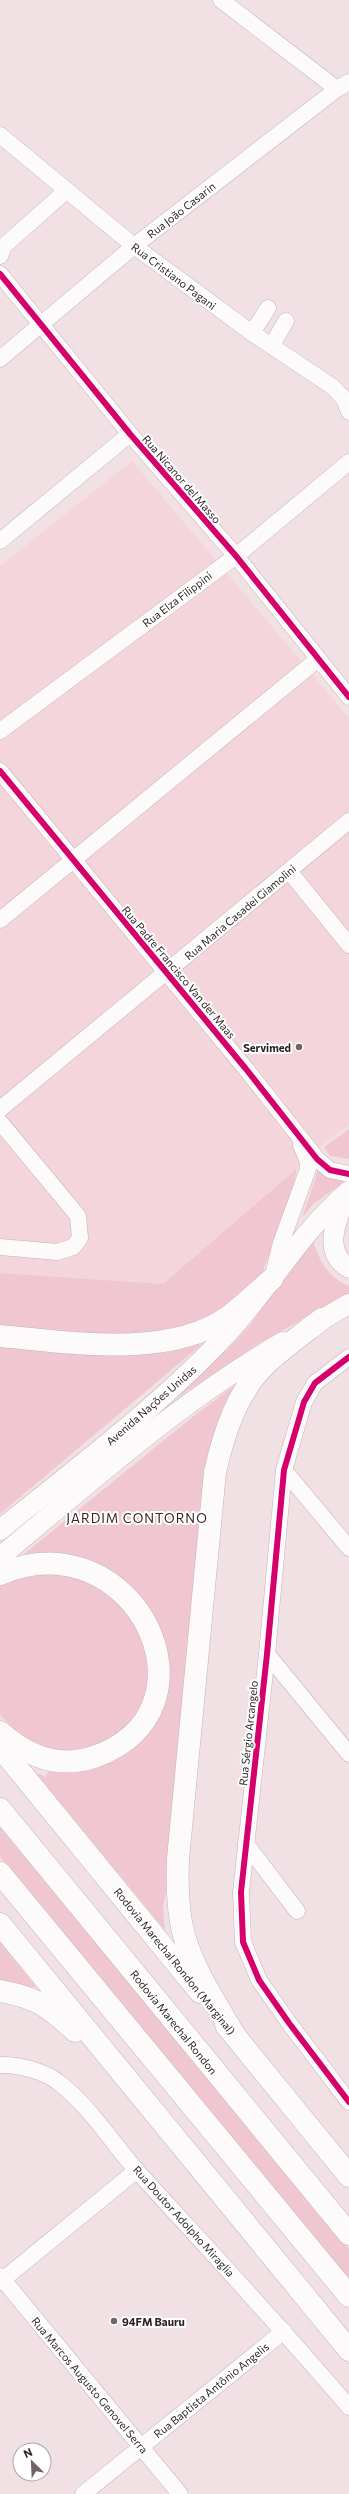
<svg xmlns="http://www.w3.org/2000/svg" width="349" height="2494" viewBox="0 0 349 2494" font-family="Commissioner,sans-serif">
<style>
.built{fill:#f3d5db}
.green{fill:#f0c7d0}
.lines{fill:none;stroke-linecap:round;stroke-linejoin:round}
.minor-casing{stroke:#c2b4b7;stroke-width:17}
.major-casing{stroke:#c2b4b7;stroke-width:21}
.highway-casing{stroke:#c2b4b7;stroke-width:23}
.minor{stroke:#fdfafb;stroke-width:16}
.major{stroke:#fdfafb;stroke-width:20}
.highway{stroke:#fdfafb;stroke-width:22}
.cycleway-casing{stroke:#fff;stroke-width:8}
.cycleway{stroke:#d6006c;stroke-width:6}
.poi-dot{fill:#716366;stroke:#fff;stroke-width:1.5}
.labels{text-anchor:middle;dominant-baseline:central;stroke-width:4;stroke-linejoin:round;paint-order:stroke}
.street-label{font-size:11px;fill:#2b1f22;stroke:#fff}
.poi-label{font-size:11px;font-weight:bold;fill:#2b1f22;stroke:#fff;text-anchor:end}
.quarter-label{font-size:13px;letter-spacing:1px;fill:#3b2329;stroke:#fff}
</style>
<rect width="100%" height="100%" fill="#f2e1e4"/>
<path class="built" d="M132,461L349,718V1125L334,1135L163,1284L0,1273V566Z"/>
<g class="green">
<path d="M349,1129V1159L330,1156L324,1147Z"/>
<path d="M297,1168L289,1203L260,1278L242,1297L201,1323L125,1338L0,1328V1273L163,1284Z"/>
<path d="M318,1170L346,1181L313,1204L302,1218Z"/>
<path d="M313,1242C321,1263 328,1277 349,1286V1294L256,1345L176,1398L227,1350L249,1326Z"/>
<path d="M197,1343L201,1345L0,1514V1345Z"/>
<path d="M235,1385L218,1426L170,1869L163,1907L165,1930L36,1773L46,1777L48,1771C79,1772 113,1770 135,1744C141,1737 145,1725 149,1717C155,1706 165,1694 167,1682C172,1664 167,1645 160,1629C136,1574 83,1548 24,1554L195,1415Z"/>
<path d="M27,1572L77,1576L109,1592L140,1629L151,1678L134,1721L110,1743L74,1753L39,1747L23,1739L0,1715V1584Z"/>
<path d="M0,1827L349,2249V2279L0,1857Z"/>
<path d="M0,1943L36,1987L0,1984Z"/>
</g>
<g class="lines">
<g class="minor-casing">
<g id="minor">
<path d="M221,0L337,89"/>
<path d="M0,135L134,246L252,333L333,387L344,399L349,412"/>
<path d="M0,256L4,246L67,190"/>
<path d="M0,274L130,434L236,556L349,697"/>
<path d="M252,333L268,308"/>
<path d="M272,345L286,321"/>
<path d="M0,359L134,246L337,89L349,82"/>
<path d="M0,541L130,434"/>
<path d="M0,731L236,556L349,462"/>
<path d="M0,771L246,1069L317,1159L330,1170L349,1174"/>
<path d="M289,871L349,945"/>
<path d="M0,920L318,659"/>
<path d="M0,1109L349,821"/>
<path d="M0,1122L78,1216L80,1238L73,1247L57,1252L0,1247"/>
<path d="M273,1275L281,1243L308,1169V1162L301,1145"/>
<path d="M349,1357L315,1383L304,1402L284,1470L267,1654L241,1892L243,1942L259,1980L289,2023L349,2102"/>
<path d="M284,1470L349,1548"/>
<path d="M267,1654L349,1754"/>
<path d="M246,1844L297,1911"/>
<path d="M0,2065C17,2064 44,2071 58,2082C90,2106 112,2143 138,2172C209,2250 281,2327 349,2407"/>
<path d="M0,2276L180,2494"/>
<path d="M0,2282L137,2170"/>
<path d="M83,2494L284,2331"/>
</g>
</g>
<g class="major-casing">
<g id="major">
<path d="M346,1197C336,1220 322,1252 349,1268"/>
<path d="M309,1327L349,1304"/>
<path d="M0,1530C76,1468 156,1409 223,1338C268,1291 299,1233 349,1191"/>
<path d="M0,1557C92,1481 180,1401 283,1342"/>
</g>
</g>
<g class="highway-casing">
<g id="highway">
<path d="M0,1336C67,1342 169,1359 228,1317C243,1306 257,1292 272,1279"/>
<path d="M0,1574C135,1517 227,1711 94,1757C58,1769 27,1756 0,1732"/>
<path d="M0,1747L200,1992"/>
<path d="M0,1809L349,2234"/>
<path d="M0,1873L349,2296"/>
<path d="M0,1924L349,2350"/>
<path d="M0,1991C36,1997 48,2006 75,2031"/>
<path d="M226,2025L349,2176"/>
<path d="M235,2036C216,2003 194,1971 184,1935C177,1910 177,1884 178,1859L215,1472C224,1433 237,1391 267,1363C284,1347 304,1333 322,1319"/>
</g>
</g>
<use href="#minor" class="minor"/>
<use href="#major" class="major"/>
<use href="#highway" class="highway"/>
<g class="cycleway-casing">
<g id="cycleway">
<path d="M0,274L130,434L236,556L349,697"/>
<path d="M0,771L246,1069L317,1159L330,1170L349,1174"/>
<path d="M349,1357L315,1383L304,1402L284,1470L267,1654L241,1892L243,1942L259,1980L289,2023L349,2102"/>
</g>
</g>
<use href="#cycleway" class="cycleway"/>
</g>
<g class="poi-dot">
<circle cx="299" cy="1047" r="4"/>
<circle cx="114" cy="2321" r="4"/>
</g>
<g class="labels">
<g class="street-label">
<text transform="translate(181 210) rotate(-38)">Rua João Casarin</text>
<text transform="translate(174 276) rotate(37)">Rua Cristiano Pagani</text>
<text transform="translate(182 479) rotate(49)">Rua Nicanor del Masso</text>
<text transform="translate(177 599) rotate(-37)">Rua Elza Filippini</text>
<text transform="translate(240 912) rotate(-40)">Rua Maria Casadei Giamolini</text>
<text transform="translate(179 972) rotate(50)">Rua Padre Francisco Van der Maas</text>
<text transform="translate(151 1405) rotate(-41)">Avenida Nações Unidas</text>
<text transform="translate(248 1733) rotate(-84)">Rua Sérgio Arcangelo</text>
<text transform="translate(175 1961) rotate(51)">Rodovia Marechal Rondon (Marginal)</text>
<text transform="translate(174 2022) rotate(51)">Rodovia Marechal Rondon</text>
<text transform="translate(184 2221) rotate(48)">Rua Doutor Adolpho Miraglia</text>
<text transform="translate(90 2385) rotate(50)">Rua Marcos Augusto Genovel Serra</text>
<text transform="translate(211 2390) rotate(-39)">Rua Baptista Antônio Angelis</text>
</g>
<g class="poi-label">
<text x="291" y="1047">Servimed</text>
<text x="122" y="2321" text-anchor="start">94FM Bauru</text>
</g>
<g class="quarter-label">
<text x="137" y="1518">JARDIM CONTORNO</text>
</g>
</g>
<g transform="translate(32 2462) rotate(336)"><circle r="19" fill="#ffffff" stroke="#aaa5a7"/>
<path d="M0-3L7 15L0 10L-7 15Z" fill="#716366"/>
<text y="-6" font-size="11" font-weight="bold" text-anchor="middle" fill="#2b1f22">N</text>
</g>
</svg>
